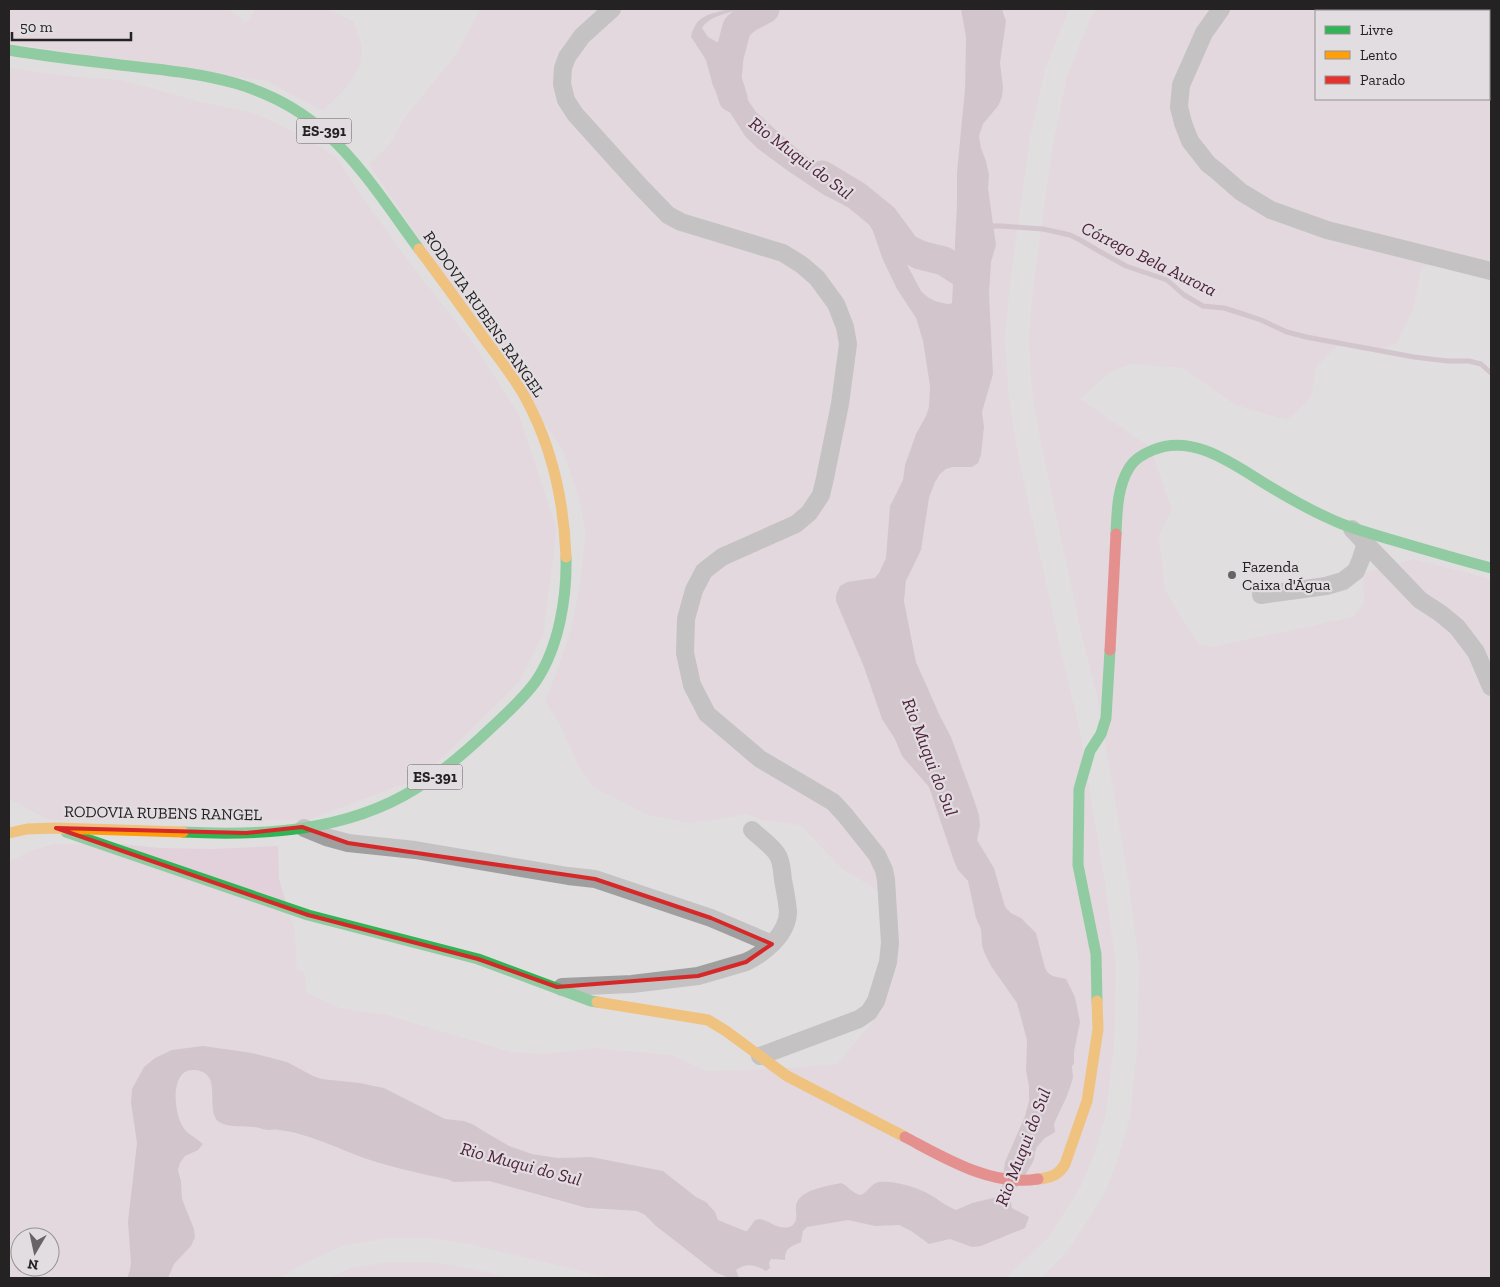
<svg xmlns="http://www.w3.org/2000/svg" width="1500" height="1287" viewBox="0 0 1500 1287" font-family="'Zilla Slab',serif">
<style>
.green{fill:#e2d1da;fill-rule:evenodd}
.water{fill:#c0a6b4}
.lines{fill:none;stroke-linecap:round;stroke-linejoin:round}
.stream{stroke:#c0a6b4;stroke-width:5}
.river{stroke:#c0a6b4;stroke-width:29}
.street{stroke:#a09f9f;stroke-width:18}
.fast{stroke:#30b455;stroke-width:11}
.slow{stroke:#ff9f0a;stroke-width:11}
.jam{stroke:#e5322d;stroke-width:11}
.marked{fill:none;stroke:#d62828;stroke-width:4;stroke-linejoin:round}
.poi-dot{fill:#666465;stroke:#e2dde0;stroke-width:2}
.labels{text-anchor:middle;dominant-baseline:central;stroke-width:4.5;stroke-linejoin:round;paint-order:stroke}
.shield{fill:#e2dde0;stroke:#5d5a5c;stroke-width:1}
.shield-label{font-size:15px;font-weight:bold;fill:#242223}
.street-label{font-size:16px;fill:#242223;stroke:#e2dde0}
.poi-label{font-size:16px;fill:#242223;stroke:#e2dde0;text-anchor:start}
.water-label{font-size:18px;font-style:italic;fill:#51223e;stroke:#e2dde0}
</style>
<rect width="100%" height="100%" fill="#e1dee0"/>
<g class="green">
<path d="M9,9H228L246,22L256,9H330L354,22C356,30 363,45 362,53C360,78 340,95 323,111L267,81L9,43Z"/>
<path d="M480,9H729L702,17L694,25L691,35L692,40L706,60L713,84L717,93L745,136L757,148L818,191L858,213L868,223L873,231L883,260L897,289L916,318L923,341L930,386L929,407L926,416L916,434L905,465L903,480L891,503L886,558L879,573L875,578L841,586L836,595V601L864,667L882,719L895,739L899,750L929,787L954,861L958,870L968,881L976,918L981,929L982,945L984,952L991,966L1017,1003L1027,1040L1026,1070L1029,1087V1102L1025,1116L1005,1162L1000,1191L997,1197L972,1203L956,1210L928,1193L911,1187L905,1185H873L866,1193L860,1195L852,1192L841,1183C828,1186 795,1190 796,1208C796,1216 798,1220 793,1226C778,1231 773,1222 760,1219L755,1220L747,1231H745L718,1220L715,1212L706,1202L696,1197L663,1171L591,1157L558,1158L524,1152L505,1144L489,1133L472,1124L464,1121L445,1119L389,1090L375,1085L317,1078L287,1062L155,1058L144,1067L132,1089L131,1095L132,1113L137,1143L131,1199V1262L130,1270L127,1278H9V862L28,852L54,844H122L159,848L212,849L278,846L279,879L295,932L297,970L304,972L307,993L340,1008L387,1015L511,1052L545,1054L595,1048L672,1055L707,1071L773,1069L837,1064L881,1011L891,899L841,868L800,825L762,820L746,814L715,820L689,823L648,815L593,787L578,765L560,725L545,701C565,654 579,608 583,557C584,548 586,539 585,530C582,502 571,475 562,449L369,164L390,144L402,121L457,53ZM20,1237H50V1267H20Z"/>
<path d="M742,9H961L966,37L965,89L957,172V204L952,303L950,304C938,303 929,300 921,291L896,244L875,212L795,147L756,112L733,78L729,66L728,48L708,37L702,28C709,16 729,13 742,9Z"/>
<path d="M1002,9H1069L1045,70L1030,138L1010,284L1005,338L1009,397L1017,449L1058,638L1079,727L1105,883L1116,965L1114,1046L1106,1113L1095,1153L1081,1186L1049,1237L1006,1278H739L736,1270C745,1263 755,1264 764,1270L770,1266L769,1262L771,1259L783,1261L785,1260V1253L792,1245L799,1244C802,1239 803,1230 807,1227C809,1225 843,1220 848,1220C857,1221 865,1225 874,1226C883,1227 892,1223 901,1226C909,1229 924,1243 930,1244C936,1244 942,1239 948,1239C960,1239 968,1248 981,1246L1024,1228L1019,1212L1012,1208L1010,1197L1026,1174L1034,1160L1035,1152L1037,1147L1047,1136L1058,1118L1073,1078L1072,1066L1074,1063V1052L1080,1022L1066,979C1056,976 1050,978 1045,968L1036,933L1026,922L1011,913L1005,907L994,868L977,840L980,826L963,768L951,737L940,716L916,662L914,647L906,612L904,595L908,576L921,550L929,498L935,482L940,474L946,469L953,467L972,466L980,459L981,455L984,427L982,412L993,374L989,294L991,262L996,245L988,188L989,175L986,161L981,148L979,136L983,124L998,106L1003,87L1000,63L1005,25V15Z"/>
<path d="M1096,9H1491V274L1441,257L1421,269L1413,310L1397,343L1382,349L1339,344L1316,367L1312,394L1306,403L1287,420L1235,405L1183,368L1132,364L1110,372L1080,399L1150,447L1172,510L1159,536L1165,590L1198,644L1211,647L1353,617L1364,603L1363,573L1413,559L1491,579V1278H1041L1067,1252L1102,1198L1107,1187L1117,1161L1130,1117L1137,1047L1139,964L1128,879L1098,700L1081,633L1041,444L1032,393L1029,338L1033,287L1053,143L1067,77L1089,21ZM1316,11H1489V99H1316Z"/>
<path d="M9,68L77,77L122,80L201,102L254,113L305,137L337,158L363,198L412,266L473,343L519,415L556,527L553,559L543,635L519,682L423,777L307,820H49L9,799Z"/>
<path d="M192,1070L202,1071L209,1077L213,1096L215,1117L219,1122L225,1125L254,1127L268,1130H279L323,1141L391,1167L451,1180L453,1182L489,1181L580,1207L600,1210L637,1211L645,1215L656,1226L701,1262L715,1272L729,1278H610L473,1245L433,1238H387L342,1246L306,1263L279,1278H168L174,1264L193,1243L195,1233L182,1199L181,1178L178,1170L180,1163L185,1156L202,1146L201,1142C195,1137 188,1134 183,1128C172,1112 170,1076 192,1070Z"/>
<path d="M388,1262H432L474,1269L511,1278H329L350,1268Z"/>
</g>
<path class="water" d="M729,9H742C729,13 709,16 702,28L708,37L728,48L729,66L733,78L756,112L795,147L875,212L896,244L921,291C929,300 938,303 950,304L952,303L957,204V172L965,89L966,37L961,9H1002L1006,21L1000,63L1003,87L1002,97L998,106L983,124L979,136L981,148L986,161L989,175L988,188L996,245L991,262L989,294L993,374L982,412L984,427L981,455L978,463L972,467H953L946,469L940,474L935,482L929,498L921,550L906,581L904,601L916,662L940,716L951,737L974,800L979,815L980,826L977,840L994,868L1005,907L1011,913L1021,918L1036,933L1045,968C1050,978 1056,976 1066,979L1075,997L1080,1022L1074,1052V1064L1072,1066L1073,1078L1067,1096L1054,1124L1055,1132L1045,1138L1037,1147L1035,1152L1034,1160L1026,1174L1010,1197L1012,1208L1029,1217L1025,1228L981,1246L972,1247L950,1239L929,1244L911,1231L899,1225L875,1226L848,1220L807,1227L803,1231L801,1242C791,1247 785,1247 785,1260L771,1259L769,1263L770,1268L766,1271C756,1265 746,1262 736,1270L739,1278H729L715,1272L656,1226L645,1215L637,1211L587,1208L489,1181L453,1182L450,1180C424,1174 398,1169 373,1161C342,1151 312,1134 279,1130C276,1129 272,1130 268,1130C263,1130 258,1127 253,1127C244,1126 235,1127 227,1125C222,1124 216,1121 215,1117C208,1102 221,1071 194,1070C169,1069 174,1114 183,1127C188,1135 197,1138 203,1144L198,1150L185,1156L180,1163L178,1170L181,1181L182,1199L194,1229L195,1237L191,1246L174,1264L168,1278H127L130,1270L131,1262L128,1222L137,1143L131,1103L132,1089L144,1067L155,1058L172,1050L203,1046L252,1053L287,1062L313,1076L322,1079L360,1083L384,1088L445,1119L464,1121L472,1124L509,1146L532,1154L558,1158L591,1157L663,1171L696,1197L706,1202L715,1212L718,1220L745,1231H747L755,1220L760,1219C773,1222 778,1231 792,1226C798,1220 796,1216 796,1208C795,1190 828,1186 841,1183C848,1186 852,1193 860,1195C868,1193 871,1183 879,1182C892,1180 917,1187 929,1194C938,1199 946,1206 956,1210L972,1203L997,1197L1002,1186L1005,1162L1025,1116L1029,1101V1087L1026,1070L1027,1040L1017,1003L991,966L984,952L982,945L981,929L976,918L968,881L958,870L954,861L929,787L902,756L895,739L882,719L864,667L836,601V595L840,586L847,582L875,578L879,573L886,558L890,506L903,480L905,465L916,434L926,416L929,407L930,386L923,341L916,318L897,289L883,260L873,231L868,223L852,209L824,195L788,171L757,148L745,136L713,86L706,60L691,37C695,15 710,14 729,9Z"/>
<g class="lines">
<path class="stream" d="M988,226H1001L1043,229L1070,235L1080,240L1097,250L1126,266L1167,280L1184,295L1203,306L1224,308L1240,313L1261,320L1287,332L1306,337L1414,357L1447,361H1469L1481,364L1491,373"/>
<g class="river">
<path d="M733,98L727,79L729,57L737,27L748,18L765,9"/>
<path d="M822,175L857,196L884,218L906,248L920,255L944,261L959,271"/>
</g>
<g class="street">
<path d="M612,9L582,36L567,57L563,68L562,84L566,100L575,114L639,185L668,215L681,222L783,253L802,265L817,278L836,304L845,327L848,344L840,404L825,478L821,495L809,513L796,524L722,557L704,571L694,590L686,619L685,653L692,685L707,714L760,759L833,802L845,815L877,855L884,870L886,880L890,943L888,962L876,1001L869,1012L859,1019L760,1056"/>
<path d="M1221,9L1204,33L1181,85L1179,107L1183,123L1190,141L1208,164L1217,171L1241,192L1271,210L1327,230L1491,271"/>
<path d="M1352,529L1420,600L1440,613L1457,627L1476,652L1491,687"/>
<path d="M1261,595L1326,586L1343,581L1356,571L1361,559L1366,543"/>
<path d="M304,828L326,837L348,843L415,850L568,876L595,879L711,918L772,944"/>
<path d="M562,987L632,984L698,976L746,962C765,953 788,934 788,911C787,901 785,890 783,880C782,872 782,861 777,854C771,845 760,838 752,830"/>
</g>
<g class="fast">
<path d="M9,50C49,57 89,61 130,66C203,74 270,81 327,134C363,167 390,210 419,249"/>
<path d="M1116,534C1117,512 1117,488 1129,468C1134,459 1143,454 1153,450C1196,432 1239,469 1274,489C1294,501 1314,512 1335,521C1352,529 1371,533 1389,539C1423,549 1457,559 1491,568"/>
<path d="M66,832L308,915L478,959L591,1001L597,1002"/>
<path d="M183,832C261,836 346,832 415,789C443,772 468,750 492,727C507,713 524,698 536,681C559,647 567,597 566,557"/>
<path d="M1097,1001L1096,954L1078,865L1079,789L1090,751L1101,734L1106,718L1110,650"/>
</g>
<g class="slow">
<path d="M419,249C443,281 466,313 489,345C502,362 516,380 526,399C552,447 564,502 566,557"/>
<path d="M9,833L27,829L56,828L183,832"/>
<path d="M597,1002L708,1020L726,1031L787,1076L905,1137"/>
<path d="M1038,1179C1050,1178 1059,1175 1065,1164L1087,1101L1098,1029L1097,1001"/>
</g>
<g class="jam">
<path d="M1110,650L1116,534"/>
<path d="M905,1137C945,1158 992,1187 1038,1179"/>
</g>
</g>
<path d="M0 0H1500V1287H0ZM302,827L348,843L595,879L711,918L772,944L746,962L698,976L557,987L478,959L308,915L56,828L246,833Z" fill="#e1dee0" fill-opacity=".55" fill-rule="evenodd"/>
<path class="marked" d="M302,827L348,843L595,879L711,918L772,944L746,962L698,976L557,987L478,959L308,915L56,828L246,833Z"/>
<circle class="poi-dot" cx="1232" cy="575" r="5"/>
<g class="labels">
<g class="shield">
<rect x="296.5" y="118.5" width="55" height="25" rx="4"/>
<rect x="407.5" y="764.5" width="55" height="25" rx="4"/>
</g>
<g class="shield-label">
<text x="324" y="131">ES-391</text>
<text x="435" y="777">ES-391</text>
</g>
<g class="street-label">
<text transform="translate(484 314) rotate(55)">RODOVIA RUBENS RANGEL</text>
<text transform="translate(163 813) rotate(1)">RODOVIA RUBENS RANGEL</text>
</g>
<g class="poi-label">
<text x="1242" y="566">Fazenda<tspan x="1242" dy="18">Caixa d'Água</tspan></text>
</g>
<g class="water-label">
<text transform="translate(801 158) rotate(37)">Rio Muqui do Sul</text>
<text transform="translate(1149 259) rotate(26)">Córrego Bela Aurora</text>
<text transform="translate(930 757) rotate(69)">Rio Muqui do Sul</text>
<text transform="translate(1023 1147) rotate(-69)">Rio Muqui do Sul</text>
<text transform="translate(521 1164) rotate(15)">Rio Muqui do Sul</text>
</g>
</g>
<rect width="1500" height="1287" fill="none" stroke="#242223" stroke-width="20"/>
<rect x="1315" y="10" width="175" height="90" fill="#e2dde0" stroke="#969294"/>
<rect x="1325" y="26" width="25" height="8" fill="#30b455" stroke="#969294"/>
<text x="1360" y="35" font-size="15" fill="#242223">Livre</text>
<rect x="1325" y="51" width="25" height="8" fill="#ff9f0a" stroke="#969294"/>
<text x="1360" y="60" font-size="15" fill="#242223">Lento</text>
<rect x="1325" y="76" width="25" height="8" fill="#e5322d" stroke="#969294"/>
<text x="1360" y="85" font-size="15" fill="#242223">Parado</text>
<g transform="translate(35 1252) rotate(189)"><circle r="24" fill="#e2dde0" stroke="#969294"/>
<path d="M0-4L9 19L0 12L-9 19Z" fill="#666465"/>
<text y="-8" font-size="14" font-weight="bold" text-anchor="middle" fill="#242223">N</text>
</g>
<path d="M12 32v8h119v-8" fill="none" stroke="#242223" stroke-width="2.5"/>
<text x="20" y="32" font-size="15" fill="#242223" stroke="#e2dde0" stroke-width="4" paint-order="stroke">50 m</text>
</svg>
